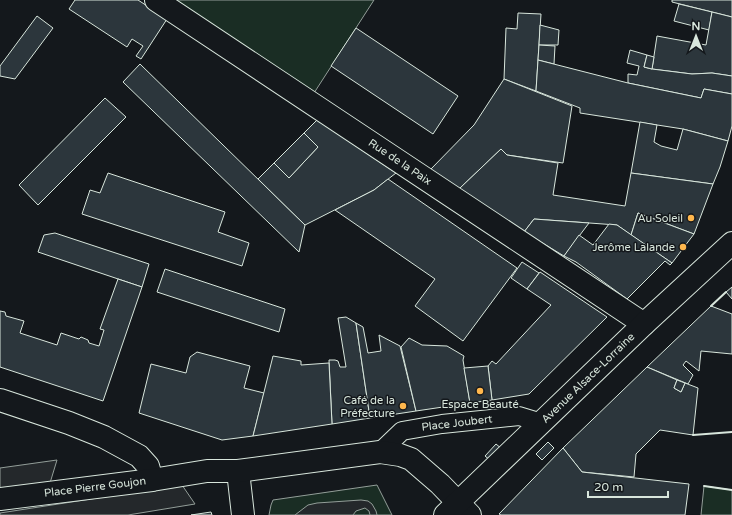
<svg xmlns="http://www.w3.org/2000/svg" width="732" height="515" viewBox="0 0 732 515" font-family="'Varela Round',sans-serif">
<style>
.green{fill:#1a2d24;stroke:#939e99}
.parking{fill:#24282b;stroke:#939e99}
.building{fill:#2c363c;stroke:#d8e6dc}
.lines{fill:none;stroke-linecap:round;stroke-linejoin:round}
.pedestrian-casing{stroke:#d8e6dc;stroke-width:20}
.minor-casing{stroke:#d8e6dc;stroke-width:24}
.pedestrian{stroke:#14181c;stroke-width:18}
.minor{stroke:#14181c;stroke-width:22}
.wall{stroke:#d8e6dc;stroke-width:2}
.poi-dot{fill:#ffb74d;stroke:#14181c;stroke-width:1.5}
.labels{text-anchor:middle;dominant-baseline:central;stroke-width:3;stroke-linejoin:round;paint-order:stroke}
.street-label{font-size:11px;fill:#d8e6dc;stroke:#14181c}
.poi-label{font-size:11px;fill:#d8e6dc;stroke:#14181c;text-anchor:end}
</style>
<rect width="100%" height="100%" fill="#14181c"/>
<g class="green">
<path d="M173,0H374L314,93Z"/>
<path d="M377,485L392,515H269L271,505L273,500Z"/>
<path d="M704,486L732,490V515H701Z"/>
</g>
<g class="parking">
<path d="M57,460L50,483L0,490V468Z"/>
<path d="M182,485L195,504L128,515H0V513Z"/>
<path d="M361,500L368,501L372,504L376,511L377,515H370L369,511L365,508L356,511L353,515H295L308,505L317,503Z"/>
</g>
<g class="building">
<path d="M75,0H138L167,19L141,59L136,56L143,46L132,39L127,47L69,9Z"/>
<path d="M672,0H732V17L672,2Z"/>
<path d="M679,4L712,12L709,30L674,21Z"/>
<path d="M712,12L732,17V76L712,73L692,74L652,69L657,36L706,45Z"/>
<path d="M518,13L541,14L536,91L504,79L506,28L517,29Z"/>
<path d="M37,16L53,28L15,79L0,76V66Z"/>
<path d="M540,25L559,30L558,45H539Z"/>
<path d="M356,28L458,96L433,134L331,66Z"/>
<path d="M539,45L555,46L554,64L538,60Z"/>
<path d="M630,50L647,55L644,67L652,69L692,74L712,73L732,76V94L704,89L701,98L628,83V74L637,75L639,66L627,63Z"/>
<path d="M647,55L654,57L652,69L644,67Z"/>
<path d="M538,60L628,83L701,98L704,89L732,94V126L728,141L683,129L580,113V108L536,91Z"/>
<path d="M140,64L305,225L299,252L123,82Z"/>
<path d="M504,79L572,106L563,163L507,155L501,149L459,189L430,170L474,125Z"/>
<path d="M105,98L126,117L38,205L19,185Z"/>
<path d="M317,120L396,173L374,190L305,225L258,179L274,163L289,178L318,147L304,133Z"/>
<path d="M640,122L657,125L654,142L661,146L677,150L683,129L728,141L720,167L713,184L631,173Z"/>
<path d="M304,133L318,147L289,178L274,163Z"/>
<path d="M501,149L507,155L558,163L553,195L625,206L631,173L713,184L694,234L638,213L631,235L617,225L534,219L524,232L459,189Z"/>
<path d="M108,173L225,212L218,232L249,243L242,266L82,214L90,190L100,193Z"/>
<path d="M388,179L517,268L463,341L415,306L435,279L335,210L374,190Z"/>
<path d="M638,213L694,234L672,263L631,235Z"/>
<path d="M534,219L589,223L564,256L524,232Z"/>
<path d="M609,224L617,225L672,263L670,265L665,261L627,299L576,262L564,256L579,235L593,245Z"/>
<path d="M55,233L149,264L142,287L38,252L44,235Z"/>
<path d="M522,262L539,273L527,289L511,278Z"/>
<path d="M165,269L285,309L279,332L157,292Z"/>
<path d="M540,272L607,317L529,394L492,400L488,366L492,361L496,364L551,305L527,289Z"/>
<path d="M118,279L142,287L103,401L0,367V311L5,312L6,316L24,321L20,333L57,345L61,333L79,339L81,337L88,340L89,343L99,346L104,330L100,329Z"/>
<path d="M732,287V299L726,292Z"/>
<path d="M711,306L732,314V354L701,351L699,371L686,361L683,365L693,375L688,384L647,367Z"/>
<path d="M346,317L356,323L370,418L332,424L329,360H335L338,361L340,367H346L338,318Z"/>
<path d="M356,323L363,327L368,353L381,351L379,335L400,346L416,411L370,418Z"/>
<path d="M409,338L422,345L447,346L464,356L463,360L470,403L416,411L401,347Z"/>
<path d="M197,352L250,366L244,388L264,393L253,436L222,440L139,413L151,364L186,373L190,357Z"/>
<path d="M273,356L301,361V365L329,363L332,424L253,436Z"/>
<path d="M488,366L492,400L470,403L464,368Z"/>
<path d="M647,367L677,380L674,388L681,392L685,383L698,388L693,435L660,430L636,454L634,477L582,472L563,448Z"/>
<path d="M677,380L685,383L681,392L674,388Z"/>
<path d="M548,442L554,448L542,460L536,454Z"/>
<path d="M496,444L502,449L491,461L485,456Z"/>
<path d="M563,448L582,472L689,484L685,515H501L499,514Z"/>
<path d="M211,512L212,515H191Z"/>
</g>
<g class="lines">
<g class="pedestrian-casing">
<path id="pedestrian" d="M380,452L402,431L442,424L519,416L542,423"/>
</g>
<g class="minor-casing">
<g id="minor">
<path d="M156,0L644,324"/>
<path d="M0,400L69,423L104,437L139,456L148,466L152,480"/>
<path d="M238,471L243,515"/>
<path d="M0,499L152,480L207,471H238L380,452L400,455L411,459L440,484L470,515"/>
<path d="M445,515L644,324L732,243"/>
</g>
</g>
<use href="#pedestrian" class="pedestrian"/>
<use href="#minor" class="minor"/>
<g class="wall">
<path d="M711,306L726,292"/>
<path d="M693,435L732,432"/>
<path d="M704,486L732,490"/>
</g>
</g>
<g class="poi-dot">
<circle cx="691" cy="218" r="4"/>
<circle cx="683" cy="247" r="4"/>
<circle cx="480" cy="391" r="4"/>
<circle cx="403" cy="406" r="4"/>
</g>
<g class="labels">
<g class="street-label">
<text transform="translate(400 162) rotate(34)">Rue de la Paix</text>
<text transform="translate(588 378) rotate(-44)">Avenue Alsace-Lorraine</text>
<text transform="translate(457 423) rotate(-7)">Place Joubert</text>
<text transform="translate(95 487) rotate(-7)">Place Pierre Goujon</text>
</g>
<g class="poi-label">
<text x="683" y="218">Au Soleil</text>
<text x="675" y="247">Jerôme Lalande</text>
<text x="395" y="400">Café de la<tspan x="395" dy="13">Préfecture</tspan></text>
<text x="480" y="404" text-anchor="middle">Espace Beauté</text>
</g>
</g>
<g transform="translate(696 36)" stroke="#14181c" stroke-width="3" paint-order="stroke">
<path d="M0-3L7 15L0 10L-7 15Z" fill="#d8e6dc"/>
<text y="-6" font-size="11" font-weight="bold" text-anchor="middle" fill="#d8e6dc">N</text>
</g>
<path d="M588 491v6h80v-6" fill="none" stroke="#d8e6dc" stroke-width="2"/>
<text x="594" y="491" font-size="12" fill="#d8e6dc" stroke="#14181c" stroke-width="3" paint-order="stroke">20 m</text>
</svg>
